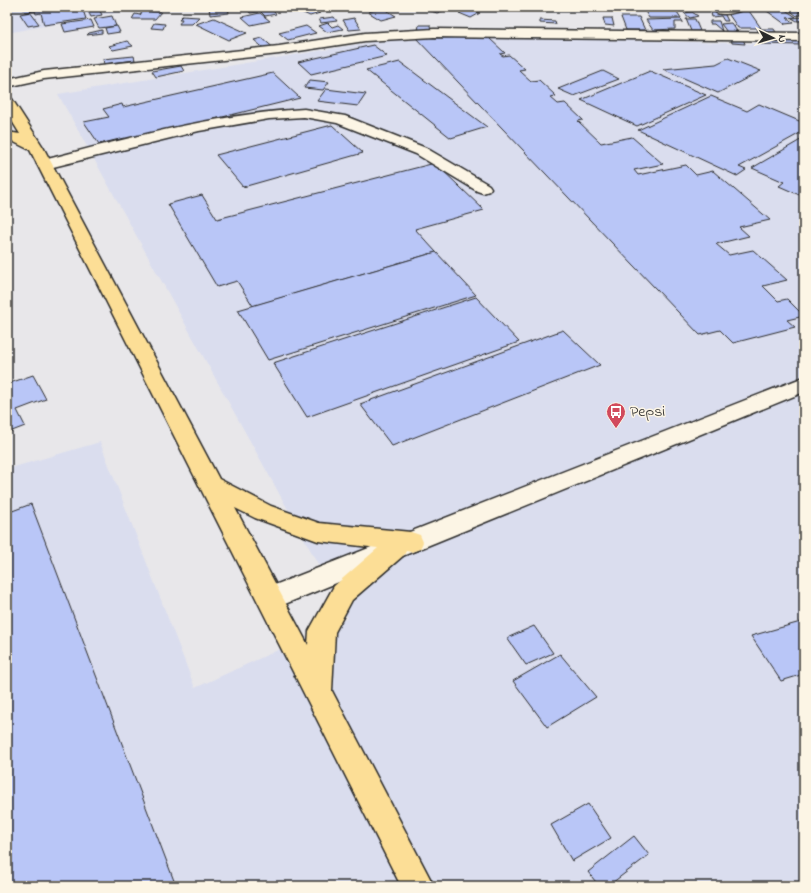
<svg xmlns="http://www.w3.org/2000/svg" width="811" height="893" viewBox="0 0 811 893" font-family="'Indie Flower',sans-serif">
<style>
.built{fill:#daddee}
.building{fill:#b9c6f7;stroke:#2b2b2b}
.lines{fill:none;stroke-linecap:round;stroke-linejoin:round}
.minor-casing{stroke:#2b2b2b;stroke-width:3}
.major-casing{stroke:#2b2b2b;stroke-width:3}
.minor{fill:#fcf5e5;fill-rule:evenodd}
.major{fill:#fcde96;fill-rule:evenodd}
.labels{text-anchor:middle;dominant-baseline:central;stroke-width:3;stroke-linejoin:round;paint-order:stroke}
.poi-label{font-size:16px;fill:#2b2b2b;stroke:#fcf5e5;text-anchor:start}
</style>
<rect width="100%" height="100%" fill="#e8e7ea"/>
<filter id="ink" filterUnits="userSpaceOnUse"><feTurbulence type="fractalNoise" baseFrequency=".025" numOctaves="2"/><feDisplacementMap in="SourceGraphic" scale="8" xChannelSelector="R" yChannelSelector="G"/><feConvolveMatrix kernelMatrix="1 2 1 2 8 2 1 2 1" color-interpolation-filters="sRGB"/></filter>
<g filter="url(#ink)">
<g class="built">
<path d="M7,7H181L121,12L7,33Z"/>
<path d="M415,35L804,45V886H7V469L100,442L195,688L348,618L58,94Z"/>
</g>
<g class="building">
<path d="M23,7H82L86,19L44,25L41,13L36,14L35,11L25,12Z"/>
<path d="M86,7H98L102,15L91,17Z"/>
<path d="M209,7H228L229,13L210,15Z"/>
<path d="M247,7H254L258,12L250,13Z"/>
<path d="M425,7H441L447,9L437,13L422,8Z"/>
<path d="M674,7L681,18H649L643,8Z"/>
<path d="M781,7L796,17L787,18L794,23L785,24L767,11L775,10L772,8Z"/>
<path d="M794,7H804L800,8L803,10L798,12L803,13L797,16L788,9H796Z"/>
<path d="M270,8L276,14L265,16L259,10Z"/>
<path d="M383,8L396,16L381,20L368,12Z"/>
<path d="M311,9L320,13L310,16L301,12Z"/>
<path d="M467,9L480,13L471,18L459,13Z"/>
<path d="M143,11L161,12L155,19H132L135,14L140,15Z"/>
<path d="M749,11L761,28H738L727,12Z"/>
<path d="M30,12L39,24L28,26L20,14Z"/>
<path d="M692,12L698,16L690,18L684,13Z"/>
<path d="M260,13L270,21L251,25L242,17Z"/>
<path d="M711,13H724L728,21H724L721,16L712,17Z"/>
<path d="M112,16L116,26L99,28L94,19Z"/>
<path d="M182,16L199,17L192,24H179L182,19H179Z"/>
<path d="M334,17L337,21L321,23L319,19Z"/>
<path d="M621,17H639L645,30H626Z"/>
<path d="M804,17V21H797L792,18Z"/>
<path d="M214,18L247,33L229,40L196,24Z"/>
<path d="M354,18L361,29L349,30L343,20Z"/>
<path d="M603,18H612L614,26L605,25Z"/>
<path d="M681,19L683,22H675V29L653,30L646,20Z"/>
<path d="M686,19H695L700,31H691Z"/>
<path d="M91,20L94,27L65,32L62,24Z"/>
<path d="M540,20L555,21L556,24L540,23Z"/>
<path d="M710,21H719L722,31L714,24H710Z"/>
<path d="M154,23L165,24L163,29L151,28Z"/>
<path d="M328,23L332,27L338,25L343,29L327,32L319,26Z"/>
<path d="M731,23L737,31L727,32L721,24Z"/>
<path d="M419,25H430L431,31H418Z"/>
<path d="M117,26L120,32L107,34L105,28Z"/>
<path d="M306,26L316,33L288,40L279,33Z"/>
<path d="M757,29H774L776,32H759Z"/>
<path d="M102,30V33L87,35L89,33Z"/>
<path d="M414,36L489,38L505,53L500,54L503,56L509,55L525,69L519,70L531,81L539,80L556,96L550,97L558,104L565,103L583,120L578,121L601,143L632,137L663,164L634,170L638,175L686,165L696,175L713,171L770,220L739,227L749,236L716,244L729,255L753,250L787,280L763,286L778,301L787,299L804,316L787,320L795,327L733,343L720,330L700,335Z"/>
<path d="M262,38L275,49L267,51L254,40Z"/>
<path d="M757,38L798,40L802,45L761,44Z"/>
<path d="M731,39H743L745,44L732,43Z"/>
<path d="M127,41L133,46L113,50L109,46Z"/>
<path d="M373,45L387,56L311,74L298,62Z"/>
<path d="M134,56L135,60L104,64L103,59Z"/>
<path d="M728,58L761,71L718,93L663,69L716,64Z"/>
<path d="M400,62L487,127L451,138L366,70Z"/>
<path d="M181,66L184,71L156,77L152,71Z"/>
<path d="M603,71L619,79L574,96L558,89Z"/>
<path d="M650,71L706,95L637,126L581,100Z"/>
<path d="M273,73L300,98L129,140L124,138L99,144L84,122L109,117L103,109L122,104L123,107Z"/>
<path d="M310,80L329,82L323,90L304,88Z"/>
<path d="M326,89L366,94L358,106L317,101Z"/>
<path d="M711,96L747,111L759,104L804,123V131L739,167L746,170L737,176L638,130Z"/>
<path d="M332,125L363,153L243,187L216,155Z"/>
<path d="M804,138V197L779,186L784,182L752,168Z"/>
<path d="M435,163L484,210L415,229L436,252L253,306L237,281L217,287L168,204L202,195L217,219Z"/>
<path d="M436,252L476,295L268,360L238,310Z"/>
<path d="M476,297L519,342L307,417L273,363Z"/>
<path d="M563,330L600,365L392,446L360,404Z"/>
<path d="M33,375L46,399L17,410L25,426L7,433V384Z"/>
<path d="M31,504L176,886H7V513Z"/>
<path d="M804,621V674L781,681L751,636Z"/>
<path d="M534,626L553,653L526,665L507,638Z"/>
<path d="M560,654L596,697L547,727L513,681Z"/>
<path d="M588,804L611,838L572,861L551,825Z"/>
<path d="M634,836L649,855L608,886H599L588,872Z"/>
</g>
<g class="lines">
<g class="minor-casing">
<g id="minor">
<path d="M723,7H747L745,9C737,12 725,16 717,13L715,11L717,9Z"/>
<path d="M434,29L804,33V41L434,37L365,41L279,54L44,79L7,87V79L44,71L279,46L365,33Z"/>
<path d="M304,109L345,116L426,148L489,185L491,188L489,191L483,193L477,191L416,154L337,123L304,117L269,119L199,131L45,169L40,167L37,164L40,161C126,139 214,114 304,109Z"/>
<path d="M804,377V392L280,606L271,609L262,606L258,598L262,590Z"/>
</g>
</g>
<g class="major-casing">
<path id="major" d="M7,98L12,99L43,147L219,479L271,506L319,523L411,532L420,535L423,542L420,549L411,552L406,551L404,555L352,600L335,632L332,691L434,886H401L30,150L12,141L7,140V132L20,134L7,113ZM235,508L255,518L318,541L378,548L334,586L309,631L308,645Z"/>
</g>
<use href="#minor" class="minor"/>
<use href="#major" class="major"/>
</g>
</g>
<defs>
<g id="bus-pin" transform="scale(1)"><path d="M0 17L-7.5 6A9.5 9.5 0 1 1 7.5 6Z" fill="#d1495b" stroke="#fcf5e5"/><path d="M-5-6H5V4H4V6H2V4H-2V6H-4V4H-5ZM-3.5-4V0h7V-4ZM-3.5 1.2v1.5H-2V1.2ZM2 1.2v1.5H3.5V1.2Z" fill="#fff"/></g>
</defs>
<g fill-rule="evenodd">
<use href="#bus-pin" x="616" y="412"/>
</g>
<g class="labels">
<g class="poi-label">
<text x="630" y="412">Pepsi</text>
</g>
</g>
<rect width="811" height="893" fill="none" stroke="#fcf5e5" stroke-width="24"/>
<rect x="12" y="12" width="787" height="869" fill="none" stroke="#2b2b2b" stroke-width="1.5" filter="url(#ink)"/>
<g transform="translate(773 38) rotate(95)" stroke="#fcf5e5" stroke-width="3" paint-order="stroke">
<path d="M0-3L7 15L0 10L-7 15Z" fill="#2b2b2b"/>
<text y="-6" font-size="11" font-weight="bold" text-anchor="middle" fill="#2b2b2b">N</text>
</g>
</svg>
